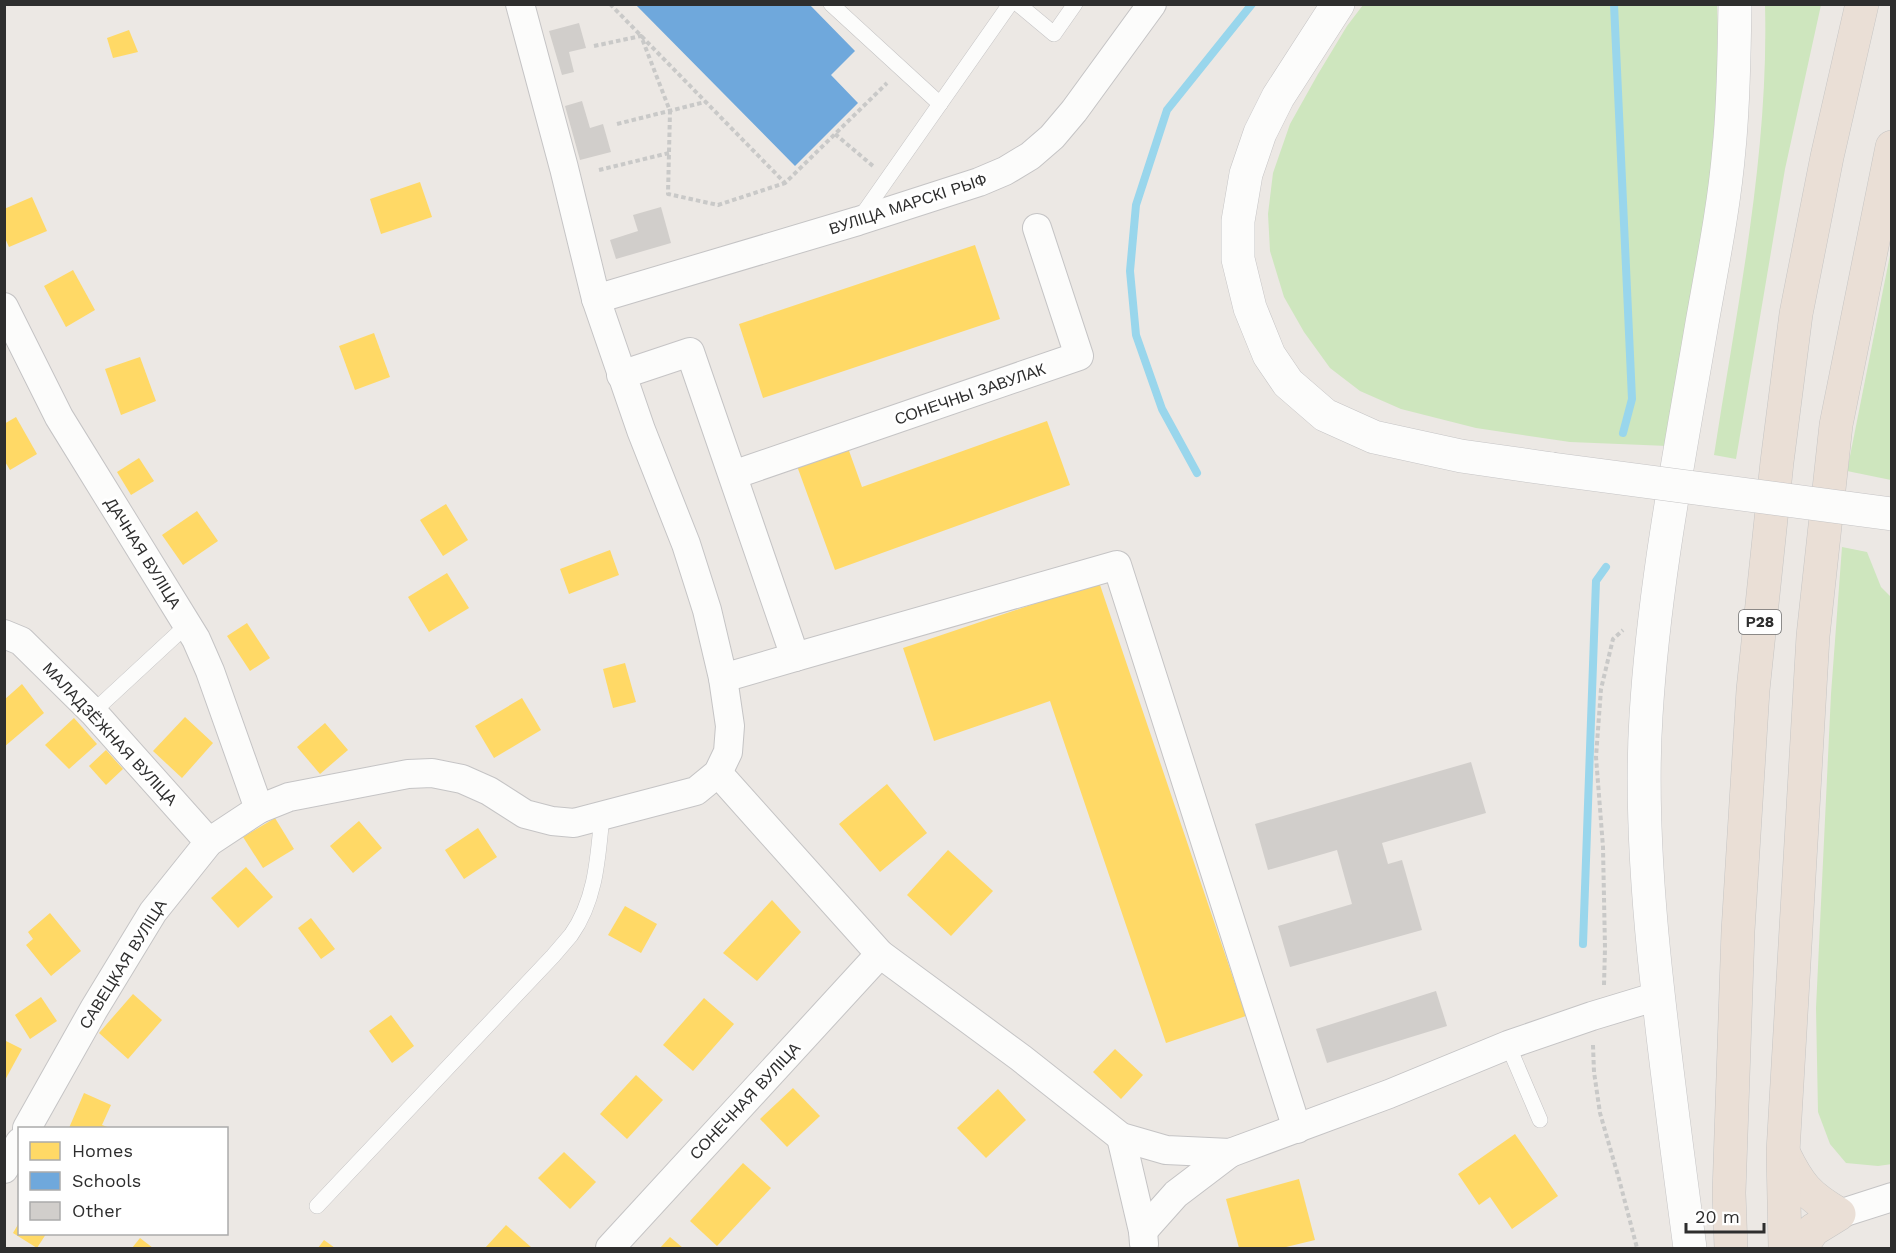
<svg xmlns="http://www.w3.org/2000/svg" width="1896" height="1253" viewBox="0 0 1896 1253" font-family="'Work Sans',sans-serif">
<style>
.green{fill:#cee6be}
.homes{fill:#ffd966}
.schools{fill:#6fa8dc}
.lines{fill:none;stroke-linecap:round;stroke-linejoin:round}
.stream{stroke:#99d6ec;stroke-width:8}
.building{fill:#d1cecb}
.lane-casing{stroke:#c5c4c5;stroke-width:16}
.street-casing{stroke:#c5c4c5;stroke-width:30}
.secondary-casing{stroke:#c5c4c5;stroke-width:34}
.highway-casing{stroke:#c6c5c4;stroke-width:34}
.path{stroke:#c9c9c8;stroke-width:4;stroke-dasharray:4.5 3;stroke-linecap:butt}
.lane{stroke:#fcfcfb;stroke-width:15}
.street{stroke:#fcfcfb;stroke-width:28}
.secondary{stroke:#fcfcfb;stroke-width:33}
.highway{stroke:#eadfd6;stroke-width:33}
.secondary-bridge-casing{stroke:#c5c4c5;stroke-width:34;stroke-linecap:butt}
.secondary-bridge{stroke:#fcfcfb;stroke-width:33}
.labels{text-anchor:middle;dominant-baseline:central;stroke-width:6;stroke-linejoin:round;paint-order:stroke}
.shield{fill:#fff;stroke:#6d6d6d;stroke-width:1.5}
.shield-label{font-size:15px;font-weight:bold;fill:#2e2e2e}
.street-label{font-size:16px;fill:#2e2e2e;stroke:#fff}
</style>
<rect width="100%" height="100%" fill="#ece8e4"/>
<g class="green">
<path d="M1363,5H1717C1723,153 1692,300 1668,446L1570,442L1476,428L1401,409L1360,391L1330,368L1304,332L1284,297L1270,251L1268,214L1273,173L1290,124L1318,74L1347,26Z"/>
<path d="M1765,5H1821L1785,169L1736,459L1714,455C1737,306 1769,156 1765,5Z"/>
<path d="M1891,250V480L1847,471Z"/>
<path d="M1842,547L1867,552L1881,587L1891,597L1892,1164L1878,1166L1846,1163L1830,1144L1818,1112L1816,1008L1831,694Z"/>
</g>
<g class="homes">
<path d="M129,30L138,52L113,58L107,38Z"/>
<path d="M420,182L432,217L381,234L370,199Z"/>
<path d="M32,197L47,231L9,247L4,236V209Z"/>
<path d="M975,245L1000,319L763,398L739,324Z"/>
<path d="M73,270L95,310L66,327L44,286Z"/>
<path d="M374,333L390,377L355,390L339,346Z"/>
<path d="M140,357L156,401L121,415L105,369Z"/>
<path d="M16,417L37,454L10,470L4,460V424Z"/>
<path d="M1047,421L1070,485L835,570L797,466L848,448L862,487Z"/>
<path d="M139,458L154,481L131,495L117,472Z"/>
<path d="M446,504L468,540L443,556L420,520Z"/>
<path d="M197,511L218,541L183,565L162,535Z"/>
<path d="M610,550L619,575L569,594L560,569Z"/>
<path d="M447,573L469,608L429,632L408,597Z"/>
<path d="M1099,582L1246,1016L1166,1043L1050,701L934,741L903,648Z"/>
<path d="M247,623L270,658L250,671L227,636Z"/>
<path d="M625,663L636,702L613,708L603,669Z"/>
<path d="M22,684L44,713L4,747V700Z"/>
<path d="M522,698L541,730L494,758L475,726Z"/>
<path d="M185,717L213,743L182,778L153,751Z"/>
<path d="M74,718L97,744L69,769L45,745Z"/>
<path d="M325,723L348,750L320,774L297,747Z"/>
<path d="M106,750L123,769L106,785L89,766Z"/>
<path d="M887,784L927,833L880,872L839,824Z"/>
<path d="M275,818L294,849L263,868L243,837Z"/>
<path d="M359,821L382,848L353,873L330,846Z"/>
<path d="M478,828L497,857L464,879L445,850Z"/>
<path d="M948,850L993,891L951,936L907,895Z"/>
<path d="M246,867L273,897L238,928L211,898Z"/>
<path d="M772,900L801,932L757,981L723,953Z"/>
<path d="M625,906L657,924L641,953L608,935Z"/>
<path d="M50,913L81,951L51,976L26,945L33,939L28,932Z"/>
<path d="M311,918L335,949L321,959L298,928Z"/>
<path d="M133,994L162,1020L128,1059L99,1033Z"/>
<path d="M41,997L57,1021L30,1039L15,1015Z"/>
<path d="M704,998L734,1024L693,1071L663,1045Z"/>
<path d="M391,1015L414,1046L392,1063L369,1031Z"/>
<path d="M4,1040L22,1049L4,1082Z"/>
<path d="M1115,1049L1143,1075L1121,1099L1093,1072Z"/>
<path d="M636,1075L663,1100L627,1139L600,1114Z"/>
<path d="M793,1088L820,1116L787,1147L760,1119Z"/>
<path d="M998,1089L1026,1120L986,1158L957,1128Z"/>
<path d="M84,1093L111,1105L102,1125L110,1128H69Z"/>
<path d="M1515,1134L1558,1196L1512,1229L1490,1197L1479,1205L1458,1174Z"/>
<path d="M564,1152L596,1182L570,1209L538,1178Z"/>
<path d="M743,1163L771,1188L717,1246L690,1221Z"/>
<path d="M1299,1179L1315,1240L1282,1248H1239L1226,1199Z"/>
<path d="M20,1221V1234H46L37,1248L13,1233Z"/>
<path d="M506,1225L532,1248H485Z"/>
<path d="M670,1237L683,1248H660Z"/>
<path d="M140,1238L153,1248H132Z"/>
<path d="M324,1240L335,1248H318Z"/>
</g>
<path class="schools" d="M635,4H809L855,51L831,75L858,103L795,166Z"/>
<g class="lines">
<g class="stream">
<path d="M1614,4L1632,399L1623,433"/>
<path d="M1197,473L1162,409L1136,335L1130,271L1136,205L1167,110L1252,4"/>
<path d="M1583,944L1596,581L1606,567"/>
</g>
</g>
<g class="building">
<path d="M579,23L586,48L569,52L574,72L562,75L549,31Z"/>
<path d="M582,101L590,128L603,124L611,152L580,160L565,106Z"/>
<path d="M661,207L671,243L616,259L610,240L638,231L633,215Z"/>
<path d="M1471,762L1486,813L1382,843L1388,864L1402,860L1422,930L1290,967L1278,926L1352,904L1337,850L1268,870L1255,824Z"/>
<path d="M1436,991L1447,1026L1327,1063L1316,1029Z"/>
</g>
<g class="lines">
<g class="lane-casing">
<g id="lane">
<path d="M831,4L940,104"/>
<path d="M1018,4L1054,34L1075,4"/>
<path d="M860,218L1010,4"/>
<path d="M93,712L187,625"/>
<path d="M1508,1045L1540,1120"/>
<path d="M317,1206L553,956C559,949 565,942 571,935C596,900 598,857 602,815"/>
</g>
</g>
<g class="street-casing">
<g id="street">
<path d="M596,299L858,221L979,182L1005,171L1030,156L1052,137L1074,111L1152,4"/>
<path d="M4,307L59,417L196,639L210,671L259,809"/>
<path d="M621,375L690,352L795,657L723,678"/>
<path d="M733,475L1079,356L1037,228"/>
<path d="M4,634L21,641L93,712L209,842"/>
<path d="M795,657L1117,565L1297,1129"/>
<path d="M718,773L880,954L1021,1058L1121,1137L1166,1150L1230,1153L1389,1094L1508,1045L1592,1016L1658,996"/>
<path d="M27,1128L94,1009L153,912L209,842L259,809L289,797L408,774L432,773L462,779L489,791L525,814L552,821L574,823L696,791L718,773L728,752L730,726L723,678L707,610L686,544L641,430L596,299L564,168L520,4"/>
<path d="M1121,1137L1143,1231L1144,1244"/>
<path d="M4,1169L20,1142"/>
<path d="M1839,1214L1892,1197"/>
<path d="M1143,1231L1176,1194L1230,1153"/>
<path d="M610,1248L880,954"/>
</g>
</g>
<g class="secondary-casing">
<g id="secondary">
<path d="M1338,4L1278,97L1260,133L1246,174L1238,221V259L1250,308L1269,355L1288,383L1325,415L1374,437L1461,456L1552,469"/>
<path d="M1690,1248C1677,1151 1664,1053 1654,955C1646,875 1641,796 1646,716C1654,584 1680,453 1702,323C1712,266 1724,208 1729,149C1734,101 1734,53 1735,4"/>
</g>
</g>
<g class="highway-casing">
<g id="highway">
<path d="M1784,1154C1799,1185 1808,1196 1839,1214L1813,1230L1801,1248"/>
<path d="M1731,1248L1729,1193L1738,931L1753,690L1777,462L1796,314L1827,157L1862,4"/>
<path d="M1785,1248L1783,1152L1813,636L1836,425L1892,147"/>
</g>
</g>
<g class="path">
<path d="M610,4L785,183L887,83"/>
<path d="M594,46L641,36L670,111L668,194L718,205L785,183"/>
<path d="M617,124L705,102"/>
<path d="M835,134L873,166"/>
<path d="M599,170L669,153"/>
<path d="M1604,985L1605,948L1603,847L1596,757L1601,689L1613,639L1623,630"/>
<path d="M1593,1045L1594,1072L1600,1113L1619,1179L1637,1248"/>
</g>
<use href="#lane" class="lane"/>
<use href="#street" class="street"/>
<use href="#secondary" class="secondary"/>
<use href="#highway" class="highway"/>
<g class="secondary-bridge-casing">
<path id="secondary-bridge" d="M1552,469L1892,514"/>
</g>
<use href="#secondary-bridge" class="secondary-bridge"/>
</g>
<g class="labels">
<rect class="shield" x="1739" y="610" width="42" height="24" rx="4.5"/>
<g class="shield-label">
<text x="1760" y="622">Р28</text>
</g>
<g class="street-label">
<text transform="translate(908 204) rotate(-18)">ВУЛІЦА МАРСКІ РЫФ</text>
<text transform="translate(970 394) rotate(-19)">СОНЕЧНЫ ЗАВУЛАК</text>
<text transform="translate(143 553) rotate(58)">ДАЧНАЯ ВУЛІЦА</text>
<text transform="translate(110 734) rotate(47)">МАЛАДЗЁЖНАЯ ВУЛІЦА</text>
<text transform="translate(123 964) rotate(-58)">САВЕЦКАЯ ВУЛІЦА</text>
<text transform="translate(745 1101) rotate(-47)">СОНЕЧНАЯ ВУЛІЦА</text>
</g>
</g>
<rect width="1896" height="1253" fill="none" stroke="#2e2e2e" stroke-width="12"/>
<rect x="18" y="1127" width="210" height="108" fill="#ffffff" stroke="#ababab" stroke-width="1.5"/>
<rect x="30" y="1142" width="30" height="18" fill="#ffd966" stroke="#ababab" stroke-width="1.5"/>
<text x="72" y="1157" font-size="18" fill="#2e2e2e">Homes</text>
<rect x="30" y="1172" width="30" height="18" fill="#6fa8dc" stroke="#ababab" stroke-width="1.5"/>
<text x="72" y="1187" font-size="18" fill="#2e2e2e">Schools</text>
<rect x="30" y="1202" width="30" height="18" fill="#d1cecb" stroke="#ababab" stroke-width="1.5"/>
<text x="72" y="1217" font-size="18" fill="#2e2e2e">Other</text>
<path d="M1686 1223v9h78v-9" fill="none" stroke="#2e2e2e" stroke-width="3"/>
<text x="1695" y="1223" font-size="18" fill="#2e2e2e" stroke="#ffffff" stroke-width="4.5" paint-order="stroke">20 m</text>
</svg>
